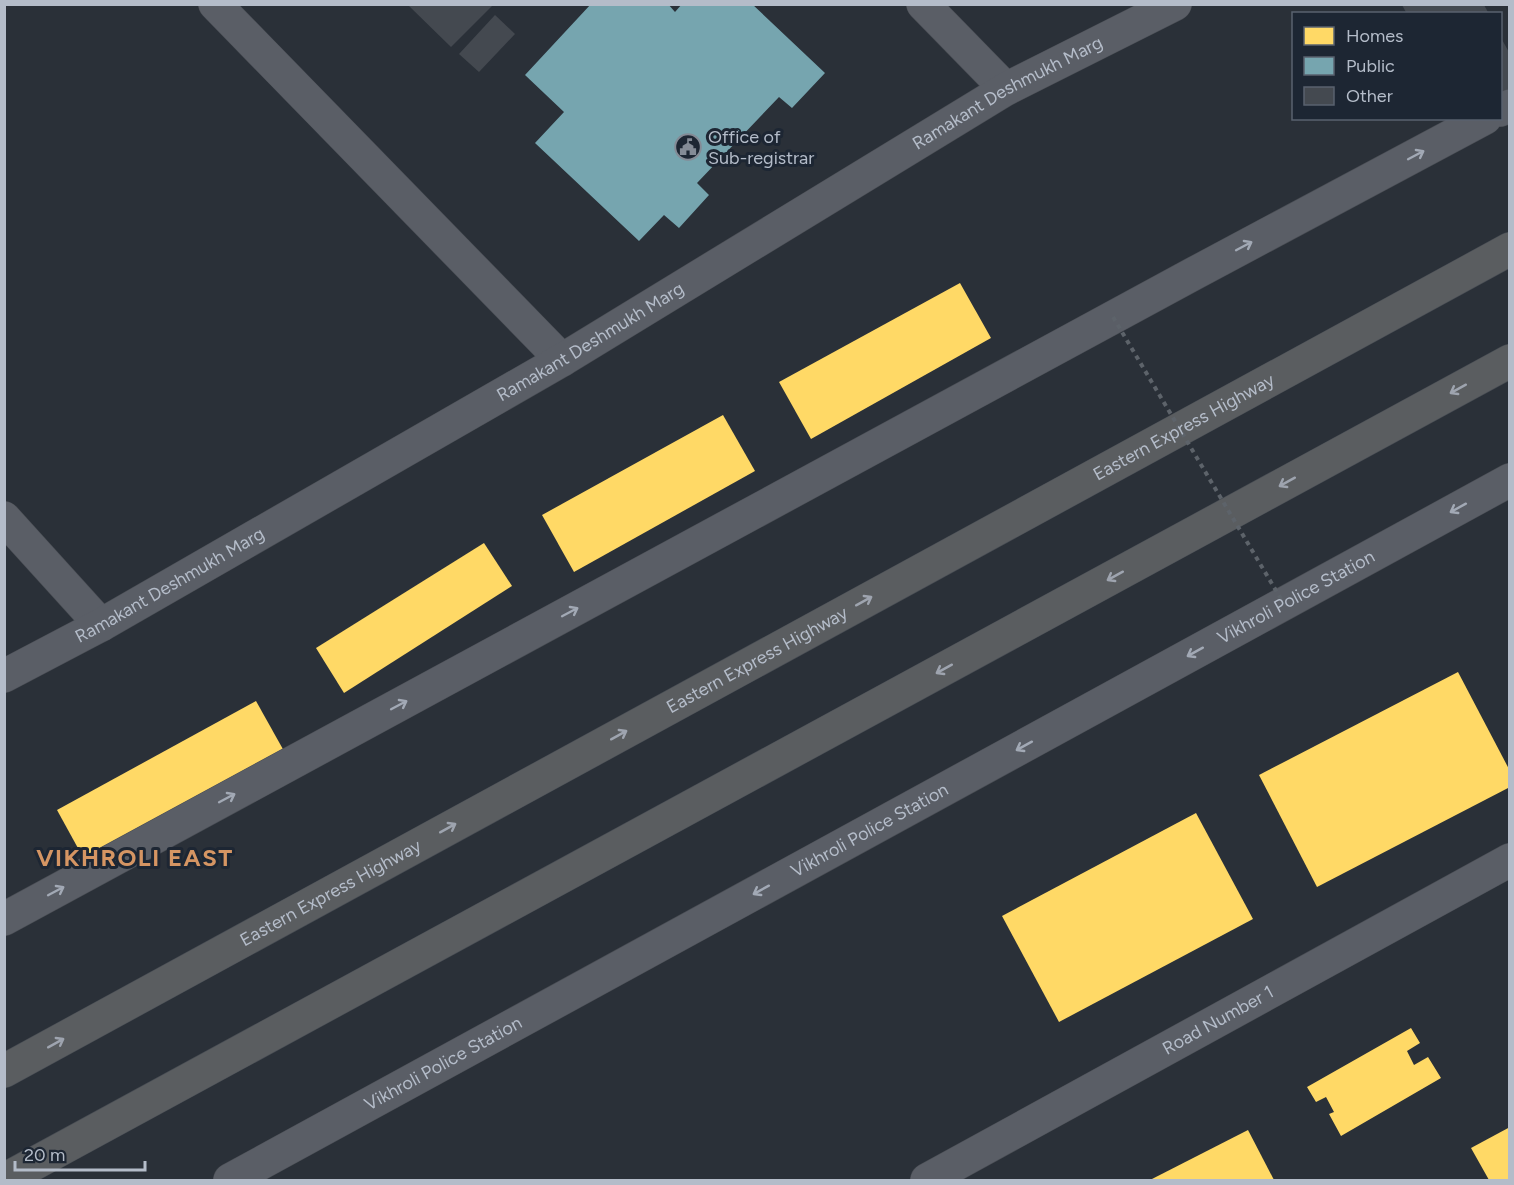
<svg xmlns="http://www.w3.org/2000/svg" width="1514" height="1185" viewBox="0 0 1514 1185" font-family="Figtree,sans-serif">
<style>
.homes{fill:#ffd966}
.public{fill:#76a5af}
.building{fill:#444950}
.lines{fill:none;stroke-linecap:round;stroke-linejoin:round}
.minor-casing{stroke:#484c53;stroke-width:34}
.highway-casing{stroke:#474c53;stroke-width:34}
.minor{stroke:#5a5e66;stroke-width:33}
.highway{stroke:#5a5d60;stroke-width:33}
.path-bridge{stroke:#5d636a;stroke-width:4;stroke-dasharray:4.5 4.5;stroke-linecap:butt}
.oneway{stroke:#a2a9b5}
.oneway2{stroke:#9ea4af}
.labels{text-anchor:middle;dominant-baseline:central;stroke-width:6;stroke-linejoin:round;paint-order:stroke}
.street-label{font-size:18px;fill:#b4bcc9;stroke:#1d2633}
.poi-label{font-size:18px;fill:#b4bcc9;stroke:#1d2633;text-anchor:start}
.district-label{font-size:24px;font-weight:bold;letter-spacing:1.5px;fill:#d59563;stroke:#1d2633}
</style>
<rect width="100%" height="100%" fill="#2a3038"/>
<g class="homes">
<path d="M960,283L991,338L811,439L779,382Z"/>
<path d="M723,415L755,471L574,572L542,515Z"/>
<path d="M484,543L512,586L344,693L316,648Z"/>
<path d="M1458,672L1510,771V787L1317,887L1259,775Z"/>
<path d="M256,701L289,760L90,870L57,810Z"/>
<path d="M1196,813L1253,919L1059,1022L1002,916Z"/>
<path d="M1411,1028L1420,1043L1407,1051L1414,1065L1428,1057L1441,1078L1341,1136L1329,1114L1334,1112L1326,1097L1316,1102L1307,1087Z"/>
<path d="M1510,1127V1179L1506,1180H1489L1471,1148Z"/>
<path d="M1248,1130L1274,1180H1150Z"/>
</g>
<path class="public" d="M591,4H668L675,12L682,4H752L825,73L792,108L779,97L697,183L709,195L679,228L664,215L639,241L535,143L564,112L525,75Z"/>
<g class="building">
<path d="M408,5H493L451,47Z"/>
<path d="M1402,5H1484L1489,14H1407Z"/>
<path d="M495,15L515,34L479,72L459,54Z"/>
<path d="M1500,36L1510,54V91L1500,96Z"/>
</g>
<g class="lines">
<g class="minor-casing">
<g id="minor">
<path d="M215,4L562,360"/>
<path d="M923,4L1006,89"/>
<path d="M1500,110L1510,106"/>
<path d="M4,518L101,625"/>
<path id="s1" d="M4,676L101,625L562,360L1006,89L1175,4"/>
<path d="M4,919L1193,274L1485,118"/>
<path id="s2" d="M230,1180L1510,480"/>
<path id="s3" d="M927,1180L1510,860"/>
</g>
</g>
<g class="highway-casing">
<g id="highway">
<path id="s4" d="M4,1071L1510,249"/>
<path d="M4,1180L1510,361"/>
</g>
</g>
<use href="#minor" class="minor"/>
<use href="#highway" class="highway"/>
<path class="path-bridge" d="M1113,317L1284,604"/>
</g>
<defs><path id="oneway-shaft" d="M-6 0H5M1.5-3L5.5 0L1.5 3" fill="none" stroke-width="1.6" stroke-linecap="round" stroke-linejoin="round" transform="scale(1.5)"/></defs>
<g class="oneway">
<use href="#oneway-shaft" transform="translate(1416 155) rotate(-28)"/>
<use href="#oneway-shaft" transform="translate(1244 246) rotate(-28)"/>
<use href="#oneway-shaft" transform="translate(1458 508) rotate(151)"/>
<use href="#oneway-shaft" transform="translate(570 612) rotate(-28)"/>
<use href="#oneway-shaft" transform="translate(1195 652) rotate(151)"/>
<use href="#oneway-shaft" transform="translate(399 705) rotate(-28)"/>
<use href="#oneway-shaft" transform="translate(1024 746) rotate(151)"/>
<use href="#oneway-shaft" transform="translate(227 798) rotate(-28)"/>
<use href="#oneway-shaft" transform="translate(761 890) rotate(151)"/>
<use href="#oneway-shaft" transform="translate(56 891) rotate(-28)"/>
</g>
<g class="oneway2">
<use href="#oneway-shaft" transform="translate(1458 389) rotate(151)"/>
<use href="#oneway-shaft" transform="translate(1287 482) rotate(151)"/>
<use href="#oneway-shaft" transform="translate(1115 576) rotate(151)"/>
<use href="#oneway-shaft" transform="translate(864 601) rotate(-29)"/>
<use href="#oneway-shaft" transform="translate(944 669) rotate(151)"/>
<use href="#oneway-shaft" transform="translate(619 735) rotate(-29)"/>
<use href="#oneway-shaft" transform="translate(448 828) rotate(-29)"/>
<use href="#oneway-shaft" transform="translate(56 1043) rotate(-29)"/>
</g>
<defs>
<g id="civic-ring" transform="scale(1.35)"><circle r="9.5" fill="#1d2633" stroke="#848b96" stroke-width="1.5"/><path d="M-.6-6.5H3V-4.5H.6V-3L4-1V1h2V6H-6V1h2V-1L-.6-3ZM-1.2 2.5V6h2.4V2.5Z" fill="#848b96"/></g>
</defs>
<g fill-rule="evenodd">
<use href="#civic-ring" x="688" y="147"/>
</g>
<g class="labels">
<g class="street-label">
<text stroke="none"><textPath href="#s1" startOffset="1161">Ramakant Deshmukh Marg</textPath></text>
<text stroke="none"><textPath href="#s1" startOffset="675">Ramakant Deshmukh Marg</textPath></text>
<text stroke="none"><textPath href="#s4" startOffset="1344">Eastern Express Highway</textPath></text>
<text stroke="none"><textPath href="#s1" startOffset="189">Ramakant Deshmukh Marg</textPath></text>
<text stroke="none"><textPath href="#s2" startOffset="1215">Vikhroli Police Station</textPath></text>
<text stroke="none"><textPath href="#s4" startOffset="858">Eastern Express Highway</textPath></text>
<text stroke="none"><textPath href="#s2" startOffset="729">Vikhroli Police Station</textPath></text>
<text stroke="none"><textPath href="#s4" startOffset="372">Eastern Express Highway</textPath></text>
<text stroke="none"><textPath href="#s3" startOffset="332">Road Number 1</textPath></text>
<text stroke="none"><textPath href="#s2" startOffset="243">Vikhroli Police Station</textPath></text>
</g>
<g class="poi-label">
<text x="708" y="137">Office of<tspan x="708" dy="21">Sub-registrar</tspan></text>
</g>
<g class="district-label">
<text x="135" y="857">VIKHROLI EAST</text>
</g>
</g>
<rect width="1514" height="1185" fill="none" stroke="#b4bcc9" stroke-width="12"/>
<rect x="1292" y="12" width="210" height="108" fill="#1d2633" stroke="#59626f" stroke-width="1.5"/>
<rect x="1304" y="27" width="30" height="18" fill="#ffd966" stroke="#59626f" stroke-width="1.5"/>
<text x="1346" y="42" font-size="18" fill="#b4bcc9">Homes</text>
<rect x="1304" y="57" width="30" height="18" fill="#76a5af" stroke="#59626f" stroke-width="1.5"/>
<text x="1346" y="72" font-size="18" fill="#b4bcc9">Public</text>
<rect x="1304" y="87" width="30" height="18" fill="#444950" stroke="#59626f" stroke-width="1.5"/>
<text x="1346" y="102" font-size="18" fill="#b4bcc9">Other</text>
<path d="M15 1161v9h130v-9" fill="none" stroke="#b4bcc9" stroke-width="3"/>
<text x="24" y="1161" font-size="18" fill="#b4bcc9" stroke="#1d2633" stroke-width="4.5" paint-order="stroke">20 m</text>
</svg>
